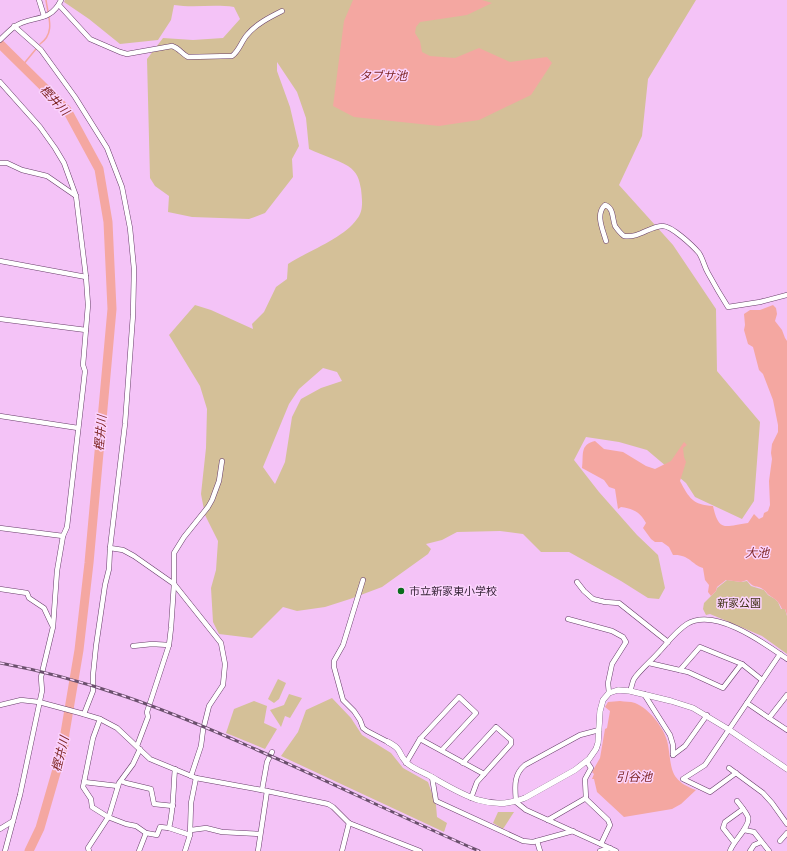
<svg xmlns="http://www.w3.org/2000/svg" width="787" height="851" viewBox="0 0 787 851" font-family="Ubuntu,'Noto Sans JP',sans-serif">
<style>
.green{fill:#d4c098;fill-rule:evenodd}
.water{fill:#f4a7a1}
.lines{fill:none;stroke-linecap:round;stroke-linejoin:round}
.stream{stroke:#f4a7a1;stroke-width:1.5}
.river{stroke:#f4a7a1;stroke-width:9}
.minor-casing{stroke:#683e6a;stroke-width:5.5}
.tertiary-casing{stroke:#683e6a;stroke-width:6}
.minor{stroke:#fff;stroke-width:4.5}
.tertiary{stroke:#fff;stroke-width:5.5}
.rail-casing{stroke:#6b506d;stroke-width:3}
.rail{stroke:#fcd4fe;stroke-width:1.5;stroke-dasharray:4.5;stroke-linecap:butt}
.poi-dot{fill:#086d1b;stroke:#fcd4fe;stroke-width:1.5}
.labels{text-anchor:middle;dominant-baseline:central;stroke-width:3;stroke-linejoin:round;paint-order:stroke}
.poi-label{font-size:11px;fill:#372438;stroke:#fcd4fe;text-anchor:start}
.park-label{font-size:11px;fill:#3e3113;stroke:#fcd4fe}
.water-label{font-size:12px;font-style:italic;fill:#7f2726;stroke:#fcd4fe}
</style>
<rect width="100%" height="100%" fill="#f4c3f7"/>
<g class="green">
<path d="M65,0H696L648,79L642,136L619,185L673,245L716,309L717,371L760,422L754,501L742,519L695,497L686,483L647,450L619,442L586,437L574,460L599,492L637,535L658,555L665,588L659,599L648,598L621,581L569,552H541L523,534L500,531L457,532L442,540L426,544L431,549L428,554L382,587L350,599L325,607L297,611L283,607L252,638L219,634L213,622L211,588L216,570L218,541L205,515L201,494L206,448L207,409L200,386L169,335L195,305L211,310L253,329L252,324L264,312L276,287L287,279L288,264C308,251 344,238 357,219C364,211 362,199 361,189C359,179 358,173 348,166C336,159 322,155 309,149L306,118L297,92L277,62V71L290,107L299,146L292,159L293,177L265,213L249,219L192,217L168,212L169,196L155,186L150,178L147,59L163,38L193,40L223,38L240,19L234,7C214,4 194,8 174,5L171,20L158,40L120,44L89,19L64,2ZM323,368L337,372L342,381L321,388L301,399L292,417L285,462L275,484L263,467L289,404L299,389Z"/>
<path d="M727,580L741,582L747,581L751,586L764,590L768,595L775,599L778,602L781,609H785L787,616V654L762,636L710,614L706,615L703,609L704,603L716,591L717,588Z"/>
<path d="M278,679L286,683L279,699L274,703L268,699Z"/>
<path d="M289,694L302,698L290,718L285,716L281,727L270,710L284,705Z"/>
<path d="M332,698L351,718L362,735L391,753L403,768L428,782L436,805L437,817L447,823L444,832L281,756L298,732L306,710Z"/>
<path d="M254,701L267,706L264,723L277,729L265,749L226,733L234,709Z"/>
<path d="M498,812H514L503,829L493,823Z"/>
</g>
<g class="water">
<path d="M353,0H482L492,3L467,15L420,22L416,27L415,33L420,41L422,52L430,56L455,58L479,48L510,62L547,57L552,63L531,95L479,120L439,126L354,117L333,106L344,21Z"/>
<path d="M773,305L776,308L777,314L775,321L782,330L785,338L787,341V615L785,609H782C778,600 776,600 769,595C767,594 766,591 764,590C757,584 755,590 747,580L741,582L726,580L717,587L716,591L711,596L708,592L709,585L705,580L703,568C691,564 689,554 673,555L669,547L662,542H655L651,539L643,528L646,523C640,512 634,509 621,507L618,509L615,489L609,487L604,480L582,468C584,455 579,445 595,441L604,449L623,452L646,466L655,469L671,461L684,442L687,445L683,448L684,457L686,462L680,481C689,498 693,505 713,506C719,533 725,526 748,523L754,514L759,519L763,517L764,513L768,511L770,505L769,481L772,459L771,453L772,444L778,432V425L773,400L763,374L759,370L753,347L748,344L744,330L745,325L744,314L750,310H760Z"/>
<path d="M620,701C625,702 630,701 635,703C649,708 666,730 668,745C672,769 669,780 696,790L681,804L672,809L624,817L597,792L594,779H592L594,774L592,772L600,758L605,729L607,728L610,711L605,707L608,702Z"/>
</g>
<g class="lines">
<g class="stream">
<path d="M40,44C56,33 48,16 46,0"/>
<path d="M22,66L36,49"/>
</g>
<path class="river" d="M0,44L67,110L99,169L108,222L112,309L89,563L79,650L65,733L64,745L40,828L29,851"/>
<g class="minor-casing">
<g id="minor">
<path d="M39,0L44,16"/>
<path d="M59,5L90,39L120,52L127,54L172,46C179,48 182,54 188,57L232,56C239,51 241,42 247,35C256,24 270,17 282,11"/>
<path d="M14,26L41,50L75,97L107,148L122,187L130,228L134,269L133,315L125,424L110,548L109,569L105,585L96,646L93,675V691L84,714"/>
<path d="M0,40C4,36 9,31 14,27C30,15 50,24 61,0"/>
<path d="M0,82L40,127L55,148L64,163L76,196L86,277L88,305L83,365L85,371L67,527L63,536L57,571L53,627L41,677L42,691L20,795L5,851"/>
<path d="M0,163H7L22,170L47,176L76,196"/>
<path d="M606,241C603,230 595,214 605,205C614,208 612,218 615,226C618,230 620,233 624,236C640,238 648,227 662,226C671,225 693,246 699,253C703,259 704,266 708,273C714,284 721,296 728,307L760,302L787,295"/>
<path d="M0,261L86,277"/>
<path d="M0,319L86,330"/>
<path d="M0,416L78,428"/>
<path d="M0,528L63,536"/>
<path d="M110,548L123,550L134,556L174,584L221,643L225,664L223,685L209,706L203,730L201,746L191,776"/>
<path d="M363,580L343,645L334,661V667L343,700L354,711L360,720L363,728L367,731L388,742"/>
<path d="M577,582L584,591L593,599L605,602L619,603L668,642"/>
<path d="M0,589L27,593L29,598L44,608L52,625"/>
<path d="M568,619L612,631L623,637L626,642L612,664L608,683L609,693"/>
<path d="M133,646L152,644L169,645"/>
<path d="M649,663L688,672L723,688L739,667L742,664L762,680"/>
<path d="M680,670L700,647L742,664"/>
<path d="M630,691C632,687 632,682 634,679C638,672 653,659 659,652C668,642 676,631 687,624C715,607 764,643 787,659"/>
<path d="M644,694L670,735L673,745V755"/>
<path d="M747,703L769,718L787,695"/>
<path d="M0,705L21,700L39,702L80,713L100,719L117,728L150,759L196,778L267,791L328,804L333,807L349,823L420,851"/>
<path d="M769,718L787,730"/>
<path d="M100,719L93,738L83,787L91,799L92,807L108,817L126,824L136,826L146,833L157,835L160,827L169,828L190,835"/>
<path d="M599,730L580,735L525,765C513,775 515,787 516,802L526,810L616,851"/>
<path d="M420,739L484,774"/>
<path d="M137,746L148,717L147,712L169,645L171,628L174,584V553L184,537L208,507L212,500L219,481L222,461"/>
<path d="M673,755L685,746L707,715"/>
<path d="M587,762L591,768L585,779L586,799L608,820L610,825L601,844"/>
<path d="M406,763L420,739L459,697L476,713L442,750"/>
<path d="M463,763L496,727L511,740V744L477,782L471,798"/>
<path d="M729,768L763,793L772,803L787,824"/>
<path d="M736,773L710,792L683,779L705,765L780,654"/>
<path d="M432,777L436,801L523,841L533,842L573,831"/>
<path d="M121,781L126,783L151,789L154,804L173,806"/>
<path d="M84,782L118,786"/>
<path d="M262,790L267,762L272,752"/>
<path d="M548,820L586,798"/>
<path d="M169,828C174,808 173,789 175,769"/>
<path d="M0,829L13,821"/>
<path d="M191,830L206,828L222,832L260,834"/>
<path d="M744,830L754,832L769,851"/>
<path d="M537,841L540,851"/>
<path d="M780,841L787,833"/>
<path d="M734,842L723,828L725,822L743,809"/>
<path d="M89,851L88,848L109,816L119,783L133,764L140,749"/>
<path d="M139,851L146,833"/>
<path d="M185,851L190,835L191,803L196,778"/>
<path d="M258,851L267,791"/>
<path d="M342,851L349,823"/>
<path d="M600,851L610,848"/>
<path d="M730,851C733,841 751,826 748,817C746,812 741,806 737,801"/>
<path d="M750,851L754,845L761,842"/>
</g>
</g>
<g class="tertiary-casing">
<path id="tertiary" d="M388,742C403,750 397,752 406,762C411,768 423,772 430,776C460,793 489,813 525,798L575,770L589,759L596,749L598,743L600,711L603,700L609,693L618,690L630,691L671,701L693,708L728,729L787,769"/>
</g>
<use href="#minor" class="minor"/>
<use href="#tertiary" class="tertiary"/>
<g class="rail-casing">
<path id="rail" d="M0,663C87,679 165,709 246,745C324,779 401,817 479,851"/>
</g>
<use href="#rail" class="rail"/>
</g>
<circle class="poi-dot" cx="401" cy="591" r="4"/>
<g class="labels">
<g class="poi-label">
<text x="409" y="591">市立新家東小学校</text>
</g>
<g class="park-label">
<text x="739" y="603">新家公園</text>
</g>
<g class="water-label">
<text x="383" y="75">タブサ池</text>
<text transform="translate(55 100) rotate(47)">樫井川</text>
<text transform="translate(100 433) rotate(-85)">樫井川</text>
<text x="757" y="552">大池</text>
<text transform="translate(60 754) rotate(-76)">樫井川</text>
<text x="634" y="776">引谷池</text>
</g>
</g>
</svg>
